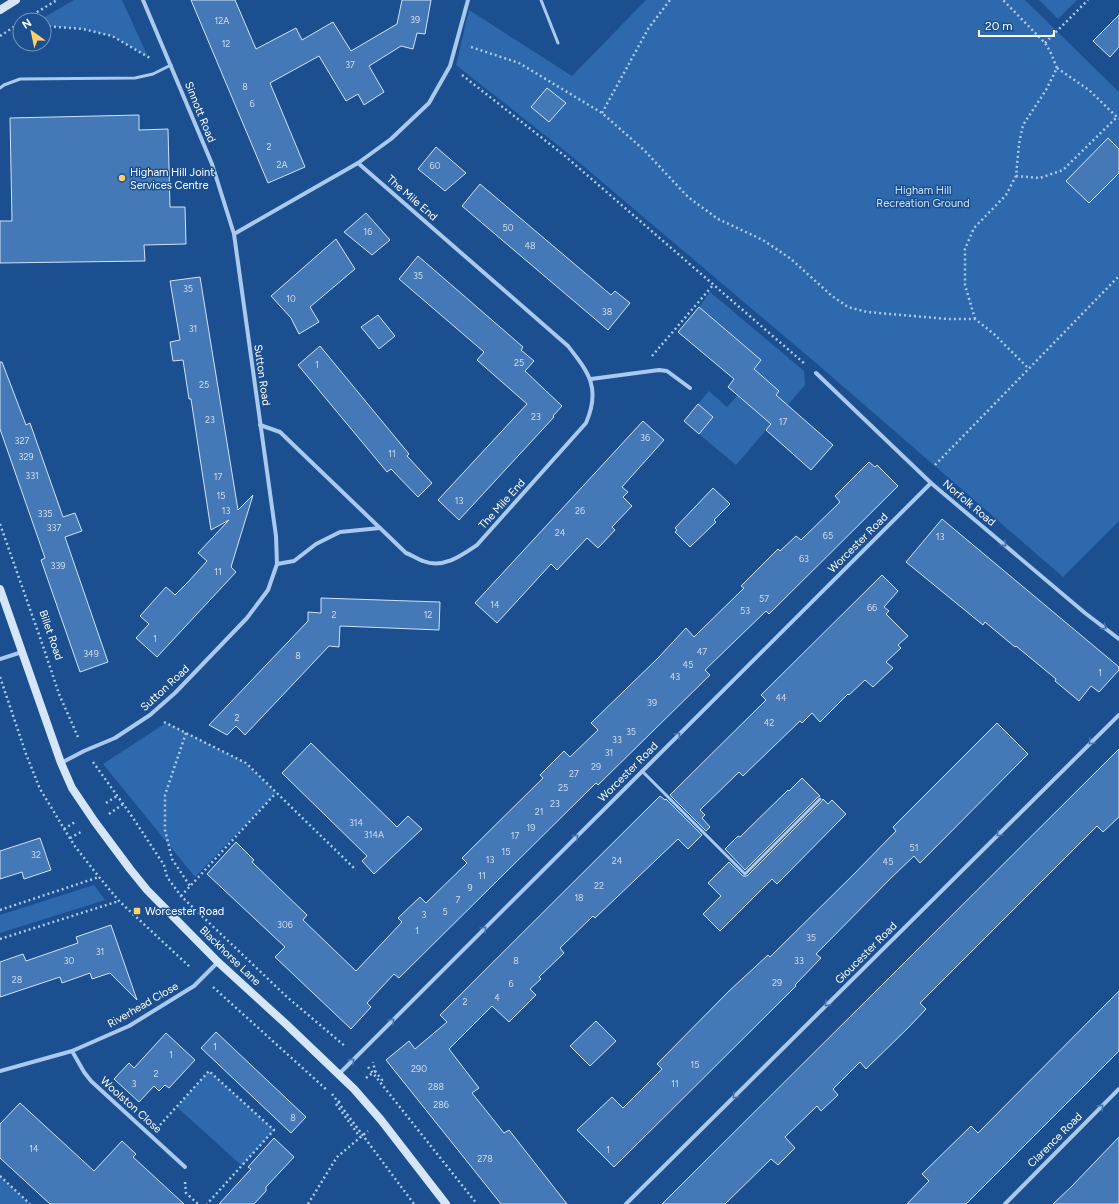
<svg xmlns="http://www.w3.org/2000/svg" width="1119" height="1204" viewBox="0 0 1119 1204" font-family="Figtree,sans-serif">
<style>
.green{fill:#2e69ad}
.building{fill:#4478b7;stroke:#cfe3fa}
.lines{fill:none;stroke-linecap:round;stroke-linejoin:round}
.path{stroke:#a9c9ee;stroke-width:2.5;stroke-dasharray:2 3;stroke-linecap:butt}
.service{stroke:#a9c9ee;stroke-width:3}
.minor{stroke:#a9c9ee;stroke-width:4}
.secondary{stroke:#d6e6fa;stroke-width:8}
.oneway{stroke:#4674ac}
.poi-dot{fill:#ffd166;stroke:#1b4f8f;stroke-width:1.5}
.labels{text-anchor:middle;dominant-baseline:central;stroke-width:3;stroke-linejoin:round;paint-order:stroke}
.number-label{font-size:9px;fill:#d0dded}
.street-label{font-size:11px;fill:#fff;stroke:#1b4f8f}
.poi-label{font-size:11px;fill:#fff;stroke:#1b4f8f;text-anchor:start}
.park-label{font-size:11px;fill:#cfe3fa;stroke:#1b4f8f}
</style>
<rect width="100%" height="100%" fill="#1b4f8f"/>
<g class="green">
<path d="M74,0H122L148,57L112,36L83,29L44,26V20H40Z"/>
<path d="M646,0H1025L1119,92V521L1063,577L816,363L569,154L456,65L469,10L572,76Z"/>
<path d="M1039,0H1077L1058,19Z"/>
<path d="M710,292L804,371L805,385L736,465L699,434L713,417L698,404L709,391L727,407L738,395L759,414L779,391L754,369L761,360L699,307Z"/>
<path d="M166,723L246,763L276,793L195,877L103,764Z"/>
<path d="M94,885L105,900L0,933V915Z"/>
<path d="M209,1071L274,1130L242,1166L177,1107Z"/>
<path d="M0,1176L30,1204H0Z"/>
</g>
<g class="building">
<path d="M191,0H235L256,49L296,28L302,40L333,22L351,51L397,24L402,0H431L425,34L417,33L413,49L401,46L369,66L384,92L364,105L358,94L346,101L319,56L270,83L305,167L268,183Z"/>
<path d="M1119,15V47L1110,57L1093,41Z"/>
<path d="M547,88L566,103L549,122L531,107Z"/>
<path d="M139,115V130L168,129L170,207H185L186,244L144,245L145,261L0,263V221H12L10,118Z"/>
<path d="M1108,138L1119,149V173L1089,203L1066,181Z"/>
<path d="M436,147L466,173L445,191L418,169Z"/>
<path d="M480,184L611,295L615,291L630,303L608,330L462,206Z"/>
<path d="M366,213L390,240L372,255L344,232Z"/>
<path d="M336,239L355,269L310,307L319,322L299,334L291,318L271,296Z"/>
<path d="M418,256L523,347L521,350L534,361L525,371L562,406L553,416L554,417L459,520L438,500L527,404L477,360L484,352L399,279Z"/>
<path d="M200,277L238,510L253,495L231,567L236,572L157,657L136,638L149,624L140,616L166,587L175,595L189,581L207,561L198,553L229,520L211,530L191,399H189L183,360L173,361L170,342L180,340L170,281Z"/>
<path d="M699,307L761,360L754,369L779,391L776,395L833,445L811,470L766,430L771,424L728,387L734,379L678,332Z"/>
<path d="M378,315L395,336L379,349L361,327Z"/>
<path d="M320,346L409,454L407,456L432,483L418,497L391,469L387,472L298,365Z"/>
<path d="M0,362H2L26,425L30,423L63,517L75,513L82,531L65,537L108,662L80,672L41,560L45,558L0,429Z"/>
<path d="M698,404L713,417L699,434L684,421Z"/>
<path d="M643,421L664,440L622,487L628,492L623,497L632,506L612,527L615,530L598,548L587,538L557,570L551,564L497,623L475,603Z"/>
<path d="M869,462L875,467L877,465L898,486L769,614L766,611L705,670L710,675L598,785L596,783L399,978L394,974L367,1003L371,1007L351,1029L275,957L285,947L207,874L236,842L254,860L252,862L307,915L303,920L356,971L402,922L398,918L420,897L426,903L467,863L462,858L543,778L540,775L564,751L570,757L598,730L591,723L658,658L686,628L694,637L744,588L741,586L778,549L780,551L796,536L801,540L840,502L835,496Z"/>
<path d="M713,488L730,504L714,520L716,522L690,547L675,532L677,530L675,528Z"/>
<path d="M942,519L1119,667V670L1099,692L1091,686L1079,701L1055,681L1056,679L1016,646L1015,647L985,622L983,625L906,562Z"/>
<path d="M882,575L898,591L884,607L889,611L886,614L908,636L898,645L901,648L886,662L893,668L873,687L865,680L849,695L848,694L820,722L812,713L802,723L800,721L743,776L739,772L700,810L705,815L702,818L710,827L706,831L670,795L766,700L761,695Z"/>
<path d="M321,598L440,602L439,630L340,626L339,647L329,646L245,735L236,726L227,735L209,725L308,621V612L321,613Z"/>
<path d="M997,723L1028,754L920,863L914,856L891,878L816,954L821,958L795,985L796,986L614,1167L577,1130L612,1097L623,1108L662,1069L657,1064L729,991L768,955L770,957L855,873L896,831L893,827Z"/>
<path d="M311,743L397,827L408,816L422,829L374,874L362,861L367,856L282,773Z"/>
<path d="M1119,749V817L1103,832L1097,826L920,1003L926,1009L909,1027L866,1069L860,1062L833,1089L838,1095L821,1111L817,1106L785,1137L795,1148L778,1165L771,1159L725,1204H662Z"/>
<path d="M802,778L820,796L818,797L745,870L725,849L738,836L740,837L788,790L789,791Z"/>
<path d="M660,796L665,800L666,799L702,835L688,849L678,839L595,918L593,916L560,948L564,953L539,977L541,979L530,989L536,995L509,1022L492,1006L449,1049L479,1088L472,1093L504,1133L509,1130L567,1204H501L386,1060L409,1041L415,1049L447,1022L440,1015Z"/>
<path d="M823,799L828,804L832,800L846,814L777,884L772,879L720,931L703,914L721,896L708,883L729,862L743,876H747L822,801Z"/>
<path d="M40,838L51,870L24,879L22,872L0,879V851Z"/>
<path d="M111,925L137,1000L110,973L92,979L90,973L62,983L60,977L0,997V962L23,954L26,961L78,943L76,937Z"/>
<path d="M1119,991V1051L966,1204H907L929,1181L922,1174L971,1126L978,1133Z"/>
<path d="M596,1021L616,1041L590,1066L570,1046Z"/>
<path d="M216,1032L306,1117L291,1133L201,1048Z"/>
<path d="M166,1033L195,1060L169,1088L165,1085L159,1091L154,1086L139,1102L114,1079L129,1063L134,1068Z"/>
<path d="M20,1103L94,1171L122,1141L136,1154L133,1157L184,1204H50L0,1158V1124Z"/>
<path d="M1119,1137V1204H1053L1071,1187Z"/>
<path d="M274,1138L294,1157L266,1187V1191L254,1204H219L251,1169L248,1167Z"/>
</g>
<g class="lines">
<g class="path">
<path d="M24,20L57,0"/>
<path d="M44,26L83,29L112,36L150,58"/>
<path d="M0,36L20,23"/>
<path d="M1045,43L1088,0"/>
<path d="M471,47L519,63L602,113L644,150L688,197L718,219L763,240L791,259L832,296L848,307L867,312L948,319H975L994,334L1029,369"/>
<path d="M1057,68L1089,90L1119,119"/>
<path d="M462,75L565,156L805,364"/>
<path d="M602,113L648,29L670,0"/>
<path d="M1016,176L1040,178L1063,170L1117,117"/>
<path d="M975,319L965,285V249L974,228L1006,195L1016,176L1019,144L1023,125L1046,90L1057,68L1050,51L1045,43L1003,0"/>
<path d="M652,356L714,284"/>
<path d="M935,465L1119,276"/>
<path d="M0,524L43,646L59,694L78,737"/>
<path d="M0,677L26,754L40,789L74,845L99,877L119,901L191,968"/>
<path d="M164,722L246,763L356,870"/>
<path d="M186,733L165,795V830L172,859L190,886"/>
<path d="M93,762L131,815L164,865L167,877L181,896L287,997L346,1047"/>
<path d="M106,803L117,796"/>
<path d="M109,814L123,804"/>
<path d="M64,829L75,822"/>
<path d="M70,838L81,832"/>
<path d="M181,896L276,793"/>
<path d="M0,910L99,877"/>
<path d="M0,939L119,901"/>
<path d="M213,987L328,1091"/>
<path d="M368,1067L477,1204"/>
<path d="M375,1071L382,1080L381,1081"/>
<path d="M366,1078L375,1071L373,1062"/>
<path d="M332,1094L414,1204"/>
<path d="M340,1101L336,1104L360,1137"/>
<path d="M160,1125L209,1071L274,1130L207,1204"/>
<path d="M0,1176L30,1204"/>
<path d="M185,1182L186,1193L198,1204"/>
<path d="M308,1204L337,1157L368,1131"/>
</g>
<g class="service">
<path d="M541,0L558,43"/>
<path d="M0,88L4,85L20,79L135,78L153,74L171,65"/>
<path d="M642,771L745,874L820,799"/>
</g>
<g class="minor">
<path d="M234,234L358,163L391,139L429,103L450,66L468,0"/>
<path d="M816,373L931,483L1085,613L1119,639"/>
<path d="M591,379L659,370L667,371L690,388"/>
<path d="M260,425L280,432L406,553C412,555 417,559 423,561C443,569 461,556 477,545L586,423C601,388 589,373 568,346L358,163"/>
<path d="M277,564L294,561L316,544L340,532L380,528"/>
<path d="M0,659L22,652"/>
<path d="M61,763L84,751L115,738L150,715L175,693L247,618L268,590L277,564L276,536L234,234L212,164L143,0"/>
<path d="M72,1051L84,1072L91,1081L185,1167"/>
<path d="M0,1071L72,1051L129,1026L194,986L218,962"/>
<path d="M339,1074L931,483"/>
<path d="M626,1204L1119,715"/>
<path d="M1005,1204L1119,1089"/>
</g>
<g class="secondary">
<path d="M0,10L16,0"/>
<path d="M0,589L61,763L72,788L95,822L130,869L147,890L218,962L286,1024L354,1089L381,1120L446,1204"/>
</g>
</g>
<defs><path id="oneway-chevron" d="M-2-3.5L2.5 0L-2 3.5" fill="none" stroke-width="1.6" stroke-linecap="round" stroke-linejoin="round"/></defs>
<g class="oneway">
<use href="#oneway-chevron" transform="translate(1004 544) rotate(40)"/>
<use href="#oneway-chevron" transform="translate(1104 627) rotate(36)"/>
<use href="#oneway-chevron" transform="translate(678 735) rotate(-45)"/>
<use href="#oneway-chevron" transform="translate(1091 742) rotate(135)"/>
<use href="#oneway-chevron" transform="translate(999 834) rotate(135)"/>
<use href="#oneway-chevron" transform="translate(576 837) rotate(-45)"/>
<use href="#oneway-chevron" transform="translate(484 929) rotate(-45)"/>
<use href="#oneway-chevron" transform="translate(827 1004) rotate(135)"/>
<use href="#oneway-chevron" transform="translate(392 1021) rotate(-45)"/>
<use href="#oneway-chevron" transform="translate(352 1061) rotate(-44)"/>
<use href="#oneway-chevron" transform="translate(735 1096) rotate(135)"/>
<use href="#oneway-chevron" transform="translate(1101 1107) rotate(-45)"/>
</g>
<g class="poi-dot">
<circle cx="122" cy="178" r="4"/>
<rect x="133" y="907" width="8" height="8" rx="2"/>
</g>
<g class="labels">
<g class="number-label">
<text x="415" y="19">39</text>
<text x="222" y="20">12A</text>
<text x="226" y="43">12</text>
<text x="350" y="64">37</text>
<text x="245" y="86">8</text>
<text x="252" y="103">6</text>
<text x="269" y="146">2</text>
<text x="282" y="164">2A</text>
<text x="435" y="165">60</text>
<text x="508" y="227">50</text>
<text x="368" y="231">16</text>
<text x="530" y="245">48</text>
<text x="418" y="275">35</text>
<text x="188" y="288">35</text>
<text x="291" y="298">10</text>
<text x="607" y="311">38</text>
<text x="193" y="328">31</text>
<text x="519" y="362">25</text>
<text x="317" y="364">1</text>
<text x="204" y="384">25</text>
<text x="536" y="416">23</text>
<text x="210" y="419">23</text>
<text x="783" y="421">17</text>
<text x="645" y="437">36</text>
<text x="22" y="440">327</text>
<text x="392" y="453">11</text>
<text x="26" y="456">329</text>
<text x="32" y="475">331</text>
<text x="218" y="476">17</text>
<text x="221" y="495">15</text>
<text x="459" y="500">13</text>
<text x="226" y="510">13</text>
<text x="580" y="510">26</text>
<text x="45" y="513">335</text>
<text x="54" y="527">337</text>
<text x="560" y="532">24</text>
<text x="828" y="535">65</text>
<text x="940" y="536">13</text>
<text x="804" y="558">63</text>
<text x="58" y="565">339</text>
<text x="218" y="571">11</text>
<text x="764" y="598">57</text>
<text x="495" y="604">14</text>
<text x="872" y="607">66</text>
<text x="745" y="610">53</text>
<text x="334" y="614">2</text>
<text x="428" y="614">12</text>
<text x="155" y="638">1</text>
<text x="702" y="651">47</text>
<text x="91" y="653">349</text>
<text x="298" y="655">8</text>
<text x="688" y="664">45</text>
<text x="1100" y="672">1</text>
<text x="675" y="676">43</text>
<text x="781" y="697">44</text>
<text x="652" y="702">39</text>
<text x="237" y="717">2</text>
<text x="769" y="722">42</text>
<text x="631" y="731">35</text>
<text x="617" y="739">33</text>
<text x="609" y="752">31</text>
<text x="596" y="766">29</text>
<text x="574" y="773">27</text>
<text x="563" y="787">25</text>
<text x="555" y="803">23</text>
<text x="539" y="811">21</text>
<text x="356" y="822">314</text>
<text x="531" y="827">19</text>
<text x="374" y="834">314A</text>
<text x="515" y="835">17</text>
<text x="914" y="847">51</text>
<text x="506" y="851">15</text>
<text x="36" y="854">32</text>
<text x="490" y="859">13</text>
<text x="617" y="860">24</text>
<text x="888" y="861">45</text>
<text x="482" y="875">11</text>
<text x="599" y="885">22</text>
<text x="470" y="887">9</text>
<text x="579" y="897">18</text>
<text x="458" y="899">7</text>
<text x="445" y="911">5</text>
<text x="424" y="914">3</text>
<text x="285" y="924">306</text>
<text x="417" y="930">1</text>
<text x="811" y="937">35</text>
<text x="100" y="951">31</text>
<text x="69" y="960">30</text>
<text x="516" y="960">8</text>
<text x="799" y="960">33</text>
<text x="17" y="979">28</text>
<text x="777" y="982">29</text>
<text x="511" y="983">6</text>
<text x="497" y="997">4</text>
<text x="465" y="1001">2</text>
<text x="215" y="1046">1</text>
<text x="171" y="1054">1</text>
<text x="695" y="1064">15</text>
<text x="419" y="1068">290</text>
<text x="156" y="1073">2</text>
<text x="134" y="1083">3</text>
<text x="675" y="1083">11</text>
<text x="436" y="1086">288</text>
<text x="441" y="1104">286</text>
<text x="293" y="1117">8</text>
<text x="34" y="1148">14</text>
<text x="608" y="1149">1</text>
<text x="485" y="1158">278</text>
</g>
<g class="street-label">
<text transform="translate(200 112) rotate(68)">Sinnott Road</text>
<text transform="translate(412 198) rotate(41)">The Mile End</text>
<text transform="translate(262 375) rotate(82)">Sutton Road</text>
<text transform="translate(969 503) rotate(40)">Norfolk Road</text>
<text transform="translate(502 504) rotate(-48)">The Mile End</text>
<text transform="translate(858 543) rotate(-45)">Worcester Road</text>
<text transform="translate(51 635) rotate(71)">Billet Road</text>
<text transform="translate(165 688) rotate(-43)">Sutton Road</text>
<text transform="translate(628 772) rotate(-45)">Worcester Road</text>
<text transform="translate(866 953) rotate(-45)">Gloucester Road</text>
<text transform="translate(230 956) rotate(44)">Blackhorse Lane</text>
<text transform="translate(143 1005) rotate(-30)">Riverhead Close</text>
<text transform="translate(131 1105) rotate(42)">Woolston Close</text>
<text transform="translate(1055 1140) rotate(-45)">Clarence Road</text>
</g>
<g class="poi-label">
<text x="130" y="172">Higham Hill Joint<tspan x="130" dy="13">Services Centre</tspan></text>
<text x="145" y="911">Worcester Road</text>
</g>
<g class="park-label">
<text x="923" y="190">Higham Hill<tspan x="923" dy="13">Recreation Ground</tspan></text>
</g>
</g>
<g transform="translate(32 32) rotate(327)"><circle r="19" fill="#1b4f8f" stroke="#7695bc"/>
<path d="M0-3L7 15L0 10L-7 15Z" fill="#ffd166"/>
<text y="-6" font-size="11" font-weight="bold" text-anchor="middle" fill="#ffffff">N</text>
</g>
<path d="M979 30v6h75v-6" fill="none" stroke="#ffffff" stroke-width="2"/>
<text x="985" y="30" font-size="12" fill="#ffffff" stroke="#1b4f8f" stroke-width="3" paint-order="stroke">20 m</text>
</svg>
